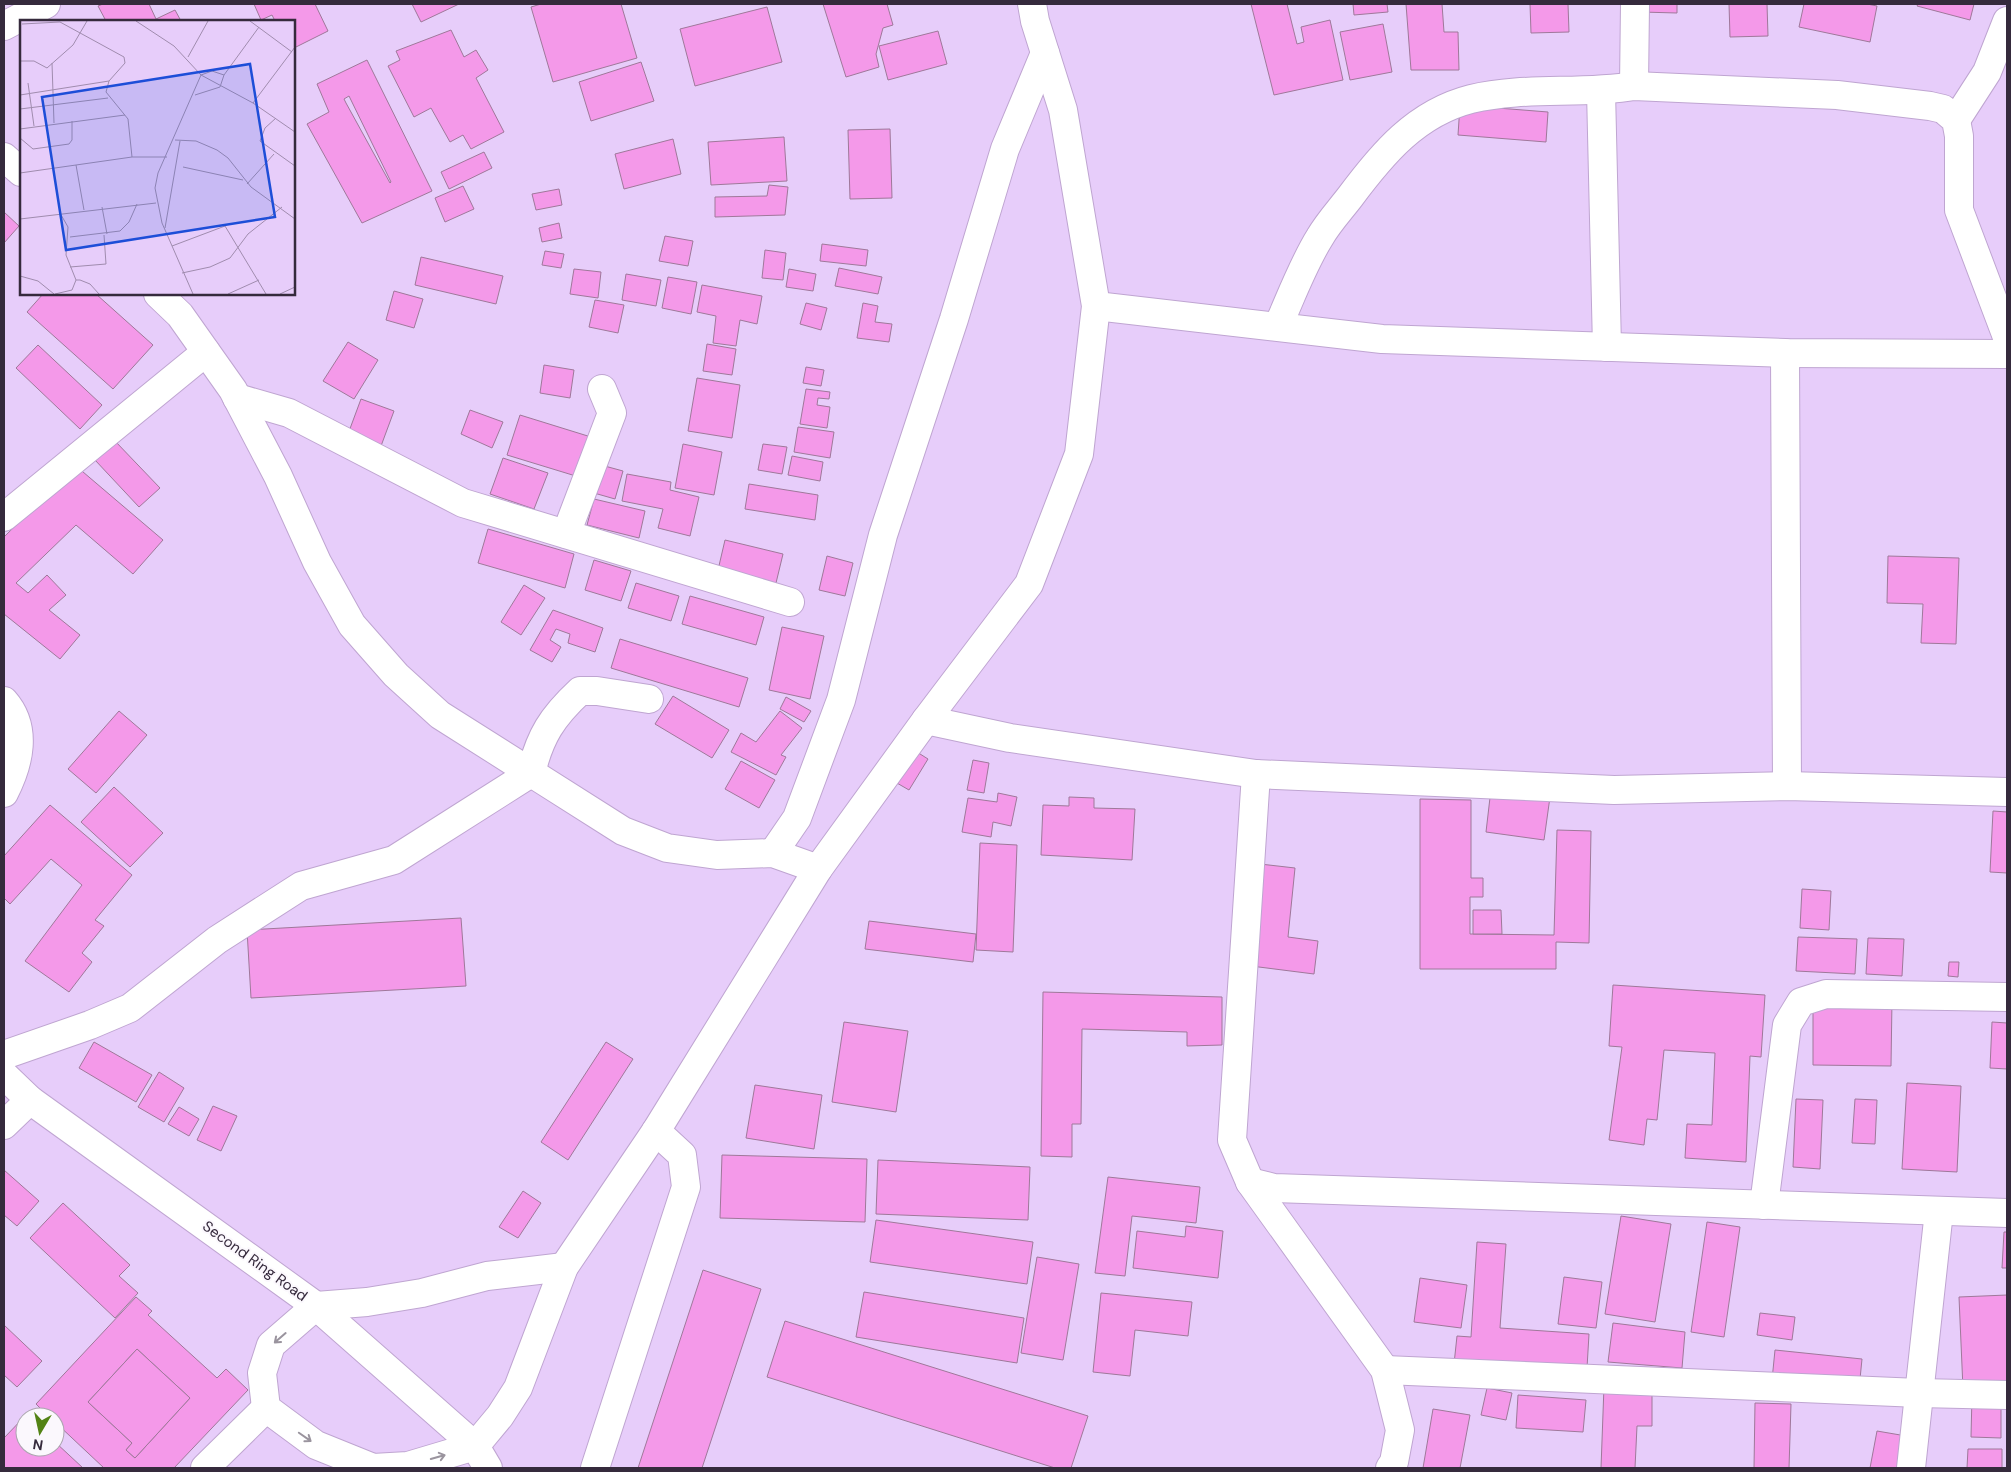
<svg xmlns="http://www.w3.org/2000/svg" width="2011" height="1472" viewBox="0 0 2011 1472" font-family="'DM Sans',sans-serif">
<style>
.building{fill:#f499e9;stroke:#9f789a;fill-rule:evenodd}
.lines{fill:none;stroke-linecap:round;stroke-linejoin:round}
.minor-casing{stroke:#bfa5d1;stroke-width:30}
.minor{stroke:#fff;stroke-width:28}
.oneway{stroke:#9a949e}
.labels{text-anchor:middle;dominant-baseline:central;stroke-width:4;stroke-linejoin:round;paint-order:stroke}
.street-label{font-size:15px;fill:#352a3c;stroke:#fbf8fd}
.inset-road{fill:none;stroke:#a08cae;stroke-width:1}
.view{fill:#1d4ed8;fill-opacity:0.15;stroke:#1d4ed8;stroke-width:2.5}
.inset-edge{fill:none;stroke:#352a3c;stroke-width:2.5}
</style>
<rect width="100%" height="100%" fill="#e7cdfa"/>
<g class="building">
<path d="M103,4H149L156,19L175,10L181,21H106L98,6Z"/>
<path d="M254,4H315L328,31L294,48V21H275L272,15L261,20Z"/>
<path d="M412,4H459L421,22Z"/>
<path d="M541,4H621L637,58L553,82L531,7Z"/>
<path d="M823,4H887L893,25L883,28L876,54L879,67L846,77Z"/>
<path d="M1251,4H1287L1297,44L1304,42L1301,27L1330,20L1343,80L1274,95Z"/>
<path d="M1353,4H1387L1388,12L1354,15Z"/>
<path d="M1406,4H1442L1444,32H1458L1459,70H1411Z"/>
<path d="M1530,4H1568L1569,32L1531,33Z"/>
<path d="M1641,4H1677V13L1641,12Z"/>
<path d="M1729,4H1767L1768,36L1730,37Z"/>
<path d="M1804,4H1867L1877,6L1870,42L1799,27Z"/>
<path d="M1918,4H1974L1970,20L1917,6Z"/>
<path d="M767,7L782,62L695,86L680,29Z"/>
<path d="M1383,24L1392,72L1350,80L1340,32Z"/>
<path d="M451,30L464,57L476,50L488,70L476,78L504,132L471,149L463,135L450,142L431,108L414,117L388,66L400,60L396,51Z"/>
<path d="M938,31L947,64L888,80L879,46Z"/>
<path d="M367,60L432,191L362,223L307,124L329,112L317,84ZM349,96L391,182L390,183L346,103L344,99Z"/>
<path d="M641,62L654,101L591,121L579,82Z"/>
<path d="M1460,105L1548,112L1546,142L1458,135Z"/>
<path d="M890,129L892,198L850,199L848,130Z"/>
<path d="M784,137L787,181L711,185L708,142Z"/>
<path d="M673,139L681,174L624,189L615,154Z"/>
<path d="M484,152L492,168L449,189L441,172Z"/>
<path d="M769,185L788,187L785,215L715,217V197L767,196Z"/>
<path d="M463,186L474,209L445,222L435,198Z"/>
<path d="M559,189L562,205L536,210L532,194Z"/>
<path d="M4,212L19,226L4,243Z"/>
<path d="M559,223L562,238L542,242L539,228Z"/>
<path d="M665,236L693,241L688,266L659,261Z"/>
<path d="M822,244L868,250L866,266L820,261Z"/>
<path d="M765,250L786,253L783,280L762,278Z"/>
<path d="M545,251L564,254L561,268L542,265Z"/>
<path d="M421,257L503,276L496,304L415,285Z"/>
<path d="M839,268L882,277L878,294L835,286Z"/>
<path d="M574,269L601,272L598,298L570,294Z"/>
<path d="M789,269L816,274L813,291L786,287Z"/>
<path d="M626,274L661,280L656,306L622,300Z"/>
<path d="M668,277L697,282L691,314L662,308Z"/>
<path d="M702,285L762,296L757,324L740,320L736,346L713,343L716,316L697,312Z"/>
<path d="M394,291L423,299L414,328L386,320Z"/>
<path d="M43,294H96L153,345L113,389L27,312Z"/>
<path d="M595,300L624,305L618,333L589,327Z"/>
<path d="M806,303L827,308L821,330L800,324Z"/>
<path d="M863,303L878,306L875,322L892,324L889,342L857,338Z"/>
<path d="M348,342L378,360L354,399L323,381Z"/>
<path d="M707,344L736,349L732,375L703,371Z"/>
<path d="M38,345L102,405L80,429L16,368Z"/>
<path d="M544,365L574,370L570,398L540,393Z"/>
<path d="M806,367L824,370L821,386L803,383Z"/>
<path d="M697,378L740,385L732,438L688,431Z"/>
<path d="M806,389L830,392L829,399L818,398L817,405L830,407L827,428L800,424Z"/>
<path d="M361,399L394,411L381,446L348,434Z"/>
<path d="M470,410L503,422L492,448L461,434Z"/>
<path d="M520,415L591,437L579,477L507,455Z"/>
<path d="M798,427L834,432L830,458L794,452Z"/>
<path d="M115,441L160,488L139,507L95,460Z"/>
<path d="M683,444L722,452L714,495L675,488Z"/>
<path d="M763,444L787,447L782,474L758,470Z"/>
<path d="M792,456L823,462L820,481L788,475Z"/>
<path d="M503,458L548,473L534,509L490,494Z"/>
<path d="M601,465L623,471L615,499L594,493Z"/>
<path d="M76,466L163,540L133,574L76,525L16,583L28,593L47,575L66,595L49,610L80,635L60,659L4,614V537Z"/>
<path d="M627,474L671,482L670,490L699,497L690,536L658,528L663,509L622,501Z"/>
<path d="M749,484L818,495L815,520L745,509Z"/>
<path d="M594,499L645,511L639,538L587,525Z"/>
<path d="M488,529L574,554L565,588L478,563Z"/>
<path d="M725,540L783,554L776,583L718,570Z"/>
<path d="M827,556L853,563L845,596L819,590Z"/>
<path d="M1888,556L1959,558L1956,644L1921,643L1923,604L1887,603Z"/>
<path d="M594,560L631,571L621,601L585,590Z"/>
<path d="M636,583L679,596L671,621L628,608Z"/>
<path d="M524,585L545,598L521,635L501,622Z"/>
<path d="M690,596L764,617L756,645L682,624Z"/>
<path d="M553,610L603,628L595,652L568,643L570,634L556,629L550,640L561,647L552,662L530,650Z"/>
<path d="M782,627L824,636L810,699L769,690Z"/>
<path d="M620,639L748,678L739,707L611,668Z"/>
<path d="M673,696L729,730L712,758L655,724Z"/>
<path d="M786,697L811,711L804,722L780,709Z"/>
<path d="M119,711L147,735L96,793L68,769Z"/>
<path d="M780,711L802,728L781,755L786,757L776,775L731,752L741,733L756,742Z"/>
<path d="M909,747L928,759L909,790L890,779Z"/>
<path d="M973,760L989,763L984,793L967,790Z"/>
<path d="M741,761L775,780L759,808L725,789Z"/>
<path d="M114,787L163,833L130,867L81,822Z"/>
<path d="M1491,789L1550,797L1544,840L1486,832Z"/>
<path d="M998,793L1017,797L1011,826L993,822L991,837L962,832L968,798L997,802Z"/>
<path d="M1069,797L1094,798V808L1135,809L1132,860L1041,855L1043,805L1069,806Z"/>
<path d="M1420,799L1471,800V878H1483V897H1470V934L1554,935L1557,830L1591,831L1589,943L1556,942V969H1420Z"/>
<path d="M50,805L132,875L95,920L104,926L82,953L92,962L69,992L25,961L82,885L51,859L10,904L4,898V856Z"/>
<path d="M1993,811L2007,812V873L1990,872Z"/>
<path d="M980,843L1017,845L1013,952L976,950Z"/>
<path d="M1260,864L1295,868L1288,937L1318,941L1314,974L1251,966Z"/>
<path d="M1802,889L1831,891L1829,930L1800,928Z"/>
<path d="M1473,910H1501L1502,934H1473Z"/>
<path d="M461,918L466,986L251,998L247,930Z"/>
<path d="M869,921L976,934L973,962L865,949Z"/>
<path d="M1798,937L1857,939L1855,974L1796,971Z"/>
<path d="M1868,938L1904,939L1902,976L1866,974Z"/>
<path d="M1949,962H1959L1958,977L1948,976Z"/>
<path d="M1613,985L1765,995L1761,1057L1750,1056L1746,1162L1685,1158L1687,1124L1712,1125L1715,1053L1664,1050L1657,1120L1647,1119L1644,1145L1609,1140L1622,1047L1609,1046Z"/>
<path d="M1043,992L1222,997V1045L1187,1046V1032L1082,1029L1081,1124H1072V1157L1041,1156Z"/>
<path d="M1813,999L1892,1000L1891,1066L1813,1065Z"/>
<path d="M844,1022L908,1031L896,1112L832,1102Z"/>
<path d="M1992,1022L2007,1023V1069L1990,1068Z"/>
<path d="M94,1042L152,1075L136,1102L79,1068Z"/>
<path d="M606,1042L633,1059L568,1160L541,1142Z"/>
<path d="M159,1072L184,1088L164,1122L138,1107Z"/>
<path d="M1907,1083L1961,1086L1957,1172L1902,1169Z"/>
<path d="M755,1085L822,1095L814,1149L746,1138Z"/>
<path d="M1796,1099L1823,1100L1820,1169L1793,1167Z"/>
<path d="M1855,1099L1877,1100L1875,1144L1852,1143Z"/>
<path d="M213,1106L237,1116L221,1151L197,1140Z"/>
<path d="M179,1107L199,1119L189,1136L168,1124Z"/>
<path d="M722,1155L867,1159L865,1222L720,1218Z"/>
<path d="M878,1160L1030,1167L1028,1220L876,1214Z"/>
<path d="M4,1170L39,1201L17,1226L4,1215Z"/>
<path d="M1108,1177L1200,1187L1196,1223L1132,1216L1125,1276L1095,1273Z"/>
<path d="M523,1191L541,1203L518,1238L499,1227Z"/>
<path d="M63,1203L130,1265L119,1276L138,1293L115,1318L30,1238Z"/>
<path d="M1621,1216L1671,1224L1655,1322L1605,1314Z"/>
<path d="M876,1220L1033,1242L1027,1284L870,1262Z"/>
<path d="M1707,1222L1740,1227L1724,1337L1691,1332Z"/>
<path d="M1186,1226L1223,1231L1218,1278L1133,1268L1137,1231L1185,1237Z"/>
<path d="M2004,1232H2007V1268H2002Z"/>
<path d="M1477,1242L1506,1244L1500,1328L1589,1334L1587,1368L1454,1364L1457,1336L1471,1337Z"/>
<path d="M1037,1257L1079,1264L1063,1360L1021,1353Z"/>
<path d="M703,1270L761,1289L702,1468H638Z"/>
<path d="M1564,1277L1602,1282L1596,1328L1558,1324Z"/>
<path d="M1420,1278L1467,1285L1461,1328L1414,1322Z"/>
<path d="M864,1292L1024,1318L1017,1363L856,1337Z"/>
<path d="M1101,1293L1192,1302L1188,1336L1135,1330L1130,1376L1093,1372Z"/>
<path d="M2007,1295V1388L1963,1389L1959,1297Z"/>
<path d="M136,1297L152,1311L148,1315L217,1378L226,1369L248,1390L174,1468H104L55,1422V1417H49L36,1404ZM137,1349L190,1398L135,1458L126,1450L132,1443L88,1402Z"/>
<path d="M1760,1313L1795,1317L1792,1340L1757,1335Z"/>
<path d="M785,1321L1088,1416L1071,1468H1055L767,1377Z"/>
<path d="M1613,1323L1685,1332L1682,1368L1608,1362Z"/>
<path d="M4,1325L42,1361L17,1387L4,1375Z"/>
<path d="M137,1349L190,1398L135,1458L126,1450L132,1443L88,1402Z"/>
<path d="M1775,1350L1862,1359L1859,1389L1772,1380Z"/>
<path d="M1604,1386L1652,1387V1426H1637L1635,1468H1601Z"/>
<path d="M1487,1388L1512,1393L1506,1420L1481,1415Z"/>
<path d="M1518,1395L1586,1400L1583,1432L1516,1428Z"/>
<path d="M1972,1395L2001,1396V1438L1971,1437Z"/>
<path d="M1755,1403L1791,1404L1789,1468H1754Z"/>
<path d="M1433,1409L1470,1415L1460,1468H1423Z"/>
<path d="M26,1415L28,1417H25V1447H55V1442L83,1468H4V1438Z"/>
<path d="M1877,1431L1912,1437L1907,1468H1870Z"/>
<path d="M1968,1449H2002V1468H1967Z"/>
</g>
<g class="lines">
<g class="minor-casing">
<g id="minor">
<path d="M4,26L46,4"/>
<path d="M1634,86L1635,4"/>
<path d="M1601,91L1607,347"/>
<path d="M1956,120L1987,72L2007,21"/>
<path d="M4,157L21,172"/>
<path d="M158,294L180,315L233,390L278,476L317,562L352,625L396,675L440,715L623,831L667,848L717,855L773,853L818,869"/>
<path d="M1096,306L1382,339L1785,353L2007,354"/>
<path d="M1278,326C1291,297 1303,264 1320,237C1328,223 1340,210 1350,197C1382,154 1416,113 1471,99C1524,86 1580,95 1634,86L1837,95L1930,106L1943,109L1956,120L1959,136V210L2007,337"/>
<path d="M1785,353L1787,786"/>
<path d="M237,398L289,413L463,503L790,602"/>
<path d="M4,517L206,352"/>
<path d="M566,534L612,413L602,389"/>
<path d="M4,701C28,728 19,764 4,793"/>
<path d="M926,720L1010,738L1256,774L1614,790L1787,786L2007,792"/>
<path d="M1256,774L1232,1140L1250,1182L1385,1370L1400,1430L1394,1462L1390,1468"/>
<path d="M773,853L797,818L841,700L883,535L954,319L1005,149L1045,53"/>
<path d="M4,1055L90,1025L130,1008L217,940L301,886L394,860L531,773C540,736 552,717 580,691H597L649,699"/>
<path d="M4,1075L30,1100L316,1306L475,1446L488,1468"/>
<path d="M4,1125L30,1100"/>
<path d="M1250,1182L1274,1188L2007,1213"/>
<path d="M1764,1205L1787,1025L1801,1002L1826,994L2007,997"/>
<path d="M1385,1370L1919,1393L2007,1395"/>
<path d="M205,1468L266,1408"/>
<path d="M373,1468L408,1466L475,1446L500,1416L518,1388L564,1267L656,1131L818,869L926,720L1029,584L1079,454L1096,306L1063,110L1035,21L1032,4"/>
<path d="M373,1468L316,1445L266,1408L262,1373L271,1345L316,1306L367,1302L422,1293L487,1276L564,1267"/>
<path d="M595,1468L686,1187L682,1155L656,1131"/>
<path d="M1911,1468L1939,1211"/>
</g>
</g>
<use href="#minor" class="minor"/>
</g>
<defs><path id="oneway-shaft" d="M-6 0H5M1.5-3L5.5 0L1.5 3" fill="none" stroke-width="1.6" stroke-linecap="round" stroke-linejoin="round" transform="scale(1.25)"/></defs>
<g class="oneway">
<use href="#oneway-shaft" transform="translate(280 1338) rotate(139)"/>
<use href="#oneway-shaft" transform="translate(305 1437) rotate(35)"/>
<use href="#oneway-shaft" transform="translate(438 1457) rotate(-16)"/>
</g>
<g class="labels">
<g class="street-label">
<text transform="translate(255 1261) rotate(36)">Second Ring Road</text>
</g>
</g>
<g transform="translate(20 20)">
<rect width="275" height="275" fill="#e7cdfa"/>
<path class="inset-road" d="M116,1L154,26L181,55L233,83L275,112M230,1L272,32M2,4L40,2L104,37L105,43L89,61L86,72L108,99L112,137M168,37L188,1M0,41H14L27,48L53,25L67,1M32,43L34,103M8,63L14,106M0,75L89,61M175,75L200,67L204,55L239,7M233,83L275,27M0,89L88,78M256,98L245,108L240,121L275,146M0,109L105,95M0,118L13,129L49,124L52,120V101M155,120L176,121L197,130L208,138L231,167L275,199M56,145L64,190M163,147L223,160M0,153L112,137H147M227,164L254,134M82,187L87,214M40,193L48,207L46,235L56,260M0,199L136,183M145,208L160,121M50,217L100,211L109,202L117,184M152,226L205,206L246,274M50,247L86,244L84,215M162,253L190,247L210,238L228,214L262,187M0,256L18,261L34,274M35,274L52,270L56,260H60L70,264L79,274M173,274L142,203L135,168L138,153L181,55L192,51L204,55M208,274L239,260M260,274L275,267"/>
<path class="view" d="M230,44L255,197L46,230L22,77Z"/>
<rect width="275" height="275" class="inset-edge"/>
</g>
<rect width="2011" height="1472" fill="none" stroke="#352a3c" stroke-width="10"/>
<g transform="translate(40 1432) rotate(189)"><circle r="24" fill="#fbf8fd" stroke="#aca6b0"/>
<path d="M0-4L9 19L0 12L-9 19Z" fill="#538315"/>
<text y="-8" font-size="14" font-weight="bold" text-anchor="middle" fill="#352a3c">N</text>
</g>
</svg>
